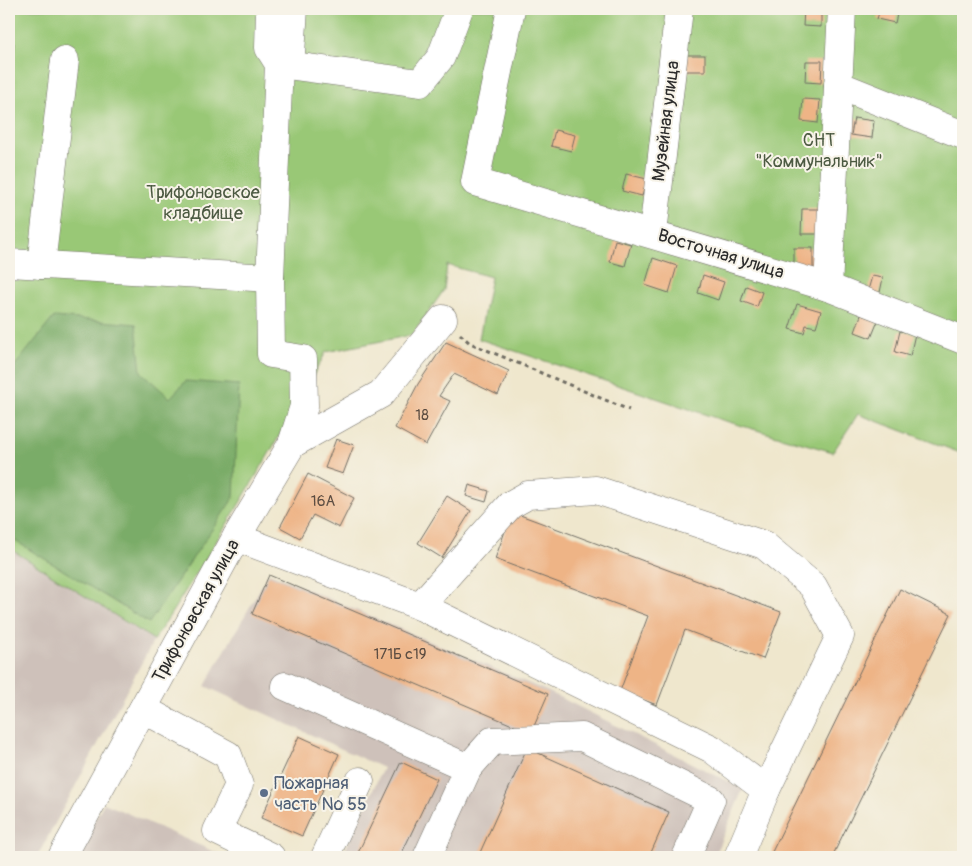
<svg xmlns="http://www.w3.org/2000/svg" width="972" height="866" viewBox="0 0 972 866" font-family="Pangolin,sans-serif">
<style>
.industrial{fill:#cec1ba}
.green{fill:#99c876;stroke:#627a50}
.forest{fill:#7aac67;stroke:#526c49}
.building{fill:#eeb486}
.lines{fill:none;stroke-linecap:round;stroke-linejoin:round}
.minor-casing{stroke:#706d64;stroke-width:29}
.path{stroke:#706d64;stroke-width:3;stroke-dasharray:4 4;stroke-linecap:butt}
.minor{stroke:#fff;stroke-width:28}
.service-dot{fill:#5c6f8a;stroke:#f7f3e8;stroke-width:2}
.labels{text-anchor:middle;dominant-baseline:central;stroke-width:4;stroke-linejoin:round;paint-order:stroke}
.number-label{font-size:15px;fill:#5c4d42}
.street-label{font-size:18px;fill:#2b2b2b;stroke:#f7f3e8}
.park-label{font-size:18px;fill:#4c5a42;stroke:#f7f3e8}
.service-label{font-size:18px;fill:#4e5e75;stroke:#f7f3e8;text-anchor:start}
</style>
<rect width="100%" height="100%" fill="#f7f3e8"/>
<filter id="ink" filterUnits="userSpaceOnUse"><feTurbulence type="fractalNoise" baseFrequency=".02" numOctaves="2"/><feDisplacementMap in="SourceGraphic" scale="10" xChannelSelector="R" yChannelSelector="G"/><feConvolveMatrix kernelMatrix="1 2 1 2 8 2 1 2 1" color-interpolation-filters="sRGB"/></filter>
<filter id="wash" filterUnits="userSpaceOnUse"><feTurbulence type="fractalNoise" baseFrequency=".0096" numOctaves="4" result="noise"/><feDisplacementMap in="SourceGraphic" scale="20" xChannelSelector="R" yChannelSelector="G"/><feGaussianBlur stdDeviation="1.12" result="paint"/><feColorMatrix in="noise" values="0 0 0 0 0 0 0 0 0 0 0 0 0 0 0 0 0 1.4 0 .05"/><feComposite in="paint" operator="in"/></filter>
<g filter="url(#wash)">
<rect width="100%" height="100%" fill="#efe7cd"/>
<g class="industrial">
<path d="M9,548L154,640L37,857H9Z"/>
<path d="M269,573L549,692L743,789L714,857H342L383,768L205,686Z"/>
<path d="M104,803L226,857H74Z"/>
</g>
<path class="green" d="M9,9H963V454L858,414L833,452L722,420L479,339L491,277L447,265L444,290L412,335L326,352C273,451 215,546 154,640L9,548Z"/>
<path class="forest" d="M54,317L136,324L141,372L170,398L186,381L239,385L234,497L149,623L9,537V373Z"/>
<g id="blocks">
<g class="building">
<path d="M804,9L821,10V27L803,26Z"/>
<path d="M880,9L898,10L895,23L877,19Z"/>
<path d="M9,43H14L13,61H9Z"/>
<rect x="682" y="55" width="23" height="16"/>
<path d="M806,61H822L821,83L805,82Z"/>
<path d="M803,99L820,100L818,123L801,121Z"/>
<path d="M854,118L874,121L872,138L851,135Z"/>
<path d="M555,130L575,135L571,151L551,146Z"/>
<path d="M626,174L647,179L642,196L622,191Z"/>
<path d="M802,209H819L818,234H801Z"/>
<path d="M615,240L631,244L625,266L610,262Z"/>
<rect x="794" y="248" width="19" height="20"/>
<path d="M653,258L677,266L669,293L645,285Z"/>
<path d="M703,275L724,282L718,300L698,293Z"/>
<path d="M872,276L883,278L879,297L867,294Z"/>
<path d="M746,286L762,292L757,307L741,301Z"/>
<path d="M797,304L821,311L816,327L806,325L804,333L789,329Z"/>
<rect x="960" y="313" width="3" height="20"/>
<path d="M861,315L878,321L871,338L855,332Z"/>
<path d="M900,331L915,334L910,356L895,352Z"/>
<path d="M446,342L509,371L498,395L454,374L439,396L450,401L426,445L395,428L418,384Z"/>
<path d="M336,439L354,445L343,474L325,468Z"/>
<path d="M308,474L354,498L339,528L313,515L300,538L280,527Z"/>
<path d="M469,485L489,491L486,502L466,496Z"/>
<path d="M447,496L471,511L442,558L418,543Z"/>
<path d="M512,512L781,612L763,659L685,630L657,705L620,691L648,616L495,559Z"/>
<path d="M269,575L548,694L531,733L252,614Z"/>
<path d="M900,589L951,614L832,857H773L770,856Z"/>
<path d="M299,736L339,754L302,836L261,818Z"/>
<path d="M527,748L669,812L649,857H478Z"/>
<path d="M401,762L437,779L400,857H356Z"/>
</g>
</g>
</g>
<g filter="url(#ink)">
<use href="#blocks" fill-opacity="0" stroke="#706d64" stroke-width="1"/>
<g class="lines">
<g class="minor-casing">
<g id="minor">
<path d="M511,9L475,182L828,287L963,340"/>
<path d="M279,64L420,83L441,57L459,9"/>
<path d="M279,64L291,53L294,9"/>
<path d="M838,85L963,135"/>
<path d="M653,233L679,9"/>
<path d="M9,263L270,278L279,64L269,48L270,9"/>
<path d="M41,265L65,60"/>
<path d="M828,287L842,9"/>
<path d="M292,444L381,394L443,319"/>
<path d="M237,536L251,543L420,606L712,749L766,790L738,857"/>
<path d="M420,606L510,505L528,495L596,490L764,545L813,586L840,636L766,790"/>
<path d="M285,686L468,768L427,857"/>
<path d="M143,709L228,755L239,785L217,831L271,857"/>
<path d="M468,768L492,741L582,737L711,800L686,857"/>
<path d="M62,857L237,536L292,444L304,406L303,359L271,354L270,278"/>
<path d="M325,857L360,781"/>
</g>
</g>
<path class="path" d="M460,334L470,343L629,410"/>
<use href="#minor" class="minor"/>
</g>
</g>
<circle class="service-dot" cx="264" cy="793" r="5"/>
<g class="labels">
<g class="number-label">
<text x="422" y="415">18</text>
<text x="323" y="501">16А</text>
<text x="400" y="654">171Б с19</text>
</g>
<g class="street-label">
<text transform="translate(666 121) rotate(-83)">Музейная улица</text>
<text transform="translate(721 254) rotate(17)">Восточная улица</text>
<text transform="translate(196 611) rotate(-61)">Трифоновская улица</text>
</g>
<g class="park-label">
<text x="819" y="140">СНТ<tspan x="819" dy="21">"Коммунальник"</tspan></text>
<text x="203" y="192">Трифоновское<tspan x="203" dy="21">кладбище</tspan></text>
</g>
<g class="service-label">
<text x="274" y="783">Пожарная<tspan x="274" dy="21">часть № 55</tspan></text>
</g>
</g>
<rect width="972" height="866" fill="none" stroke="#f7f3e8" stroke-width="30"/>
</svg>
